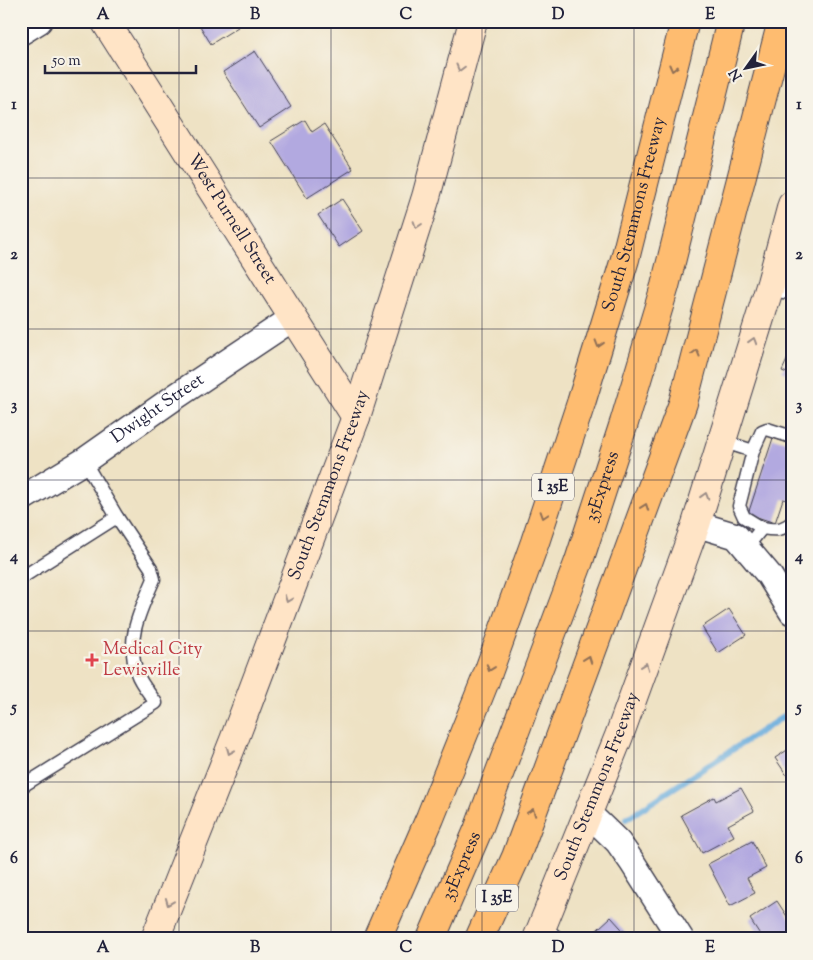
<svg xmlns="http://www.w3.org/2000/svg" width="813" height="960" viewBox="0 0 813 960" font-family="'Sorts Mill Goudy',serif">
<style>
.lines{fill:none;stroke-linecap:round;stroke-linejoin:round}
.stream{stroke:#68acdd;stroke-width:6}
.building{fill:#b2a9e0}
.lane-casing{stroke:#413f50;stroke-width:15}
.street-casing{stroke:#413f50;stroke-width:28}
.secondary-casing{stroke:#413f50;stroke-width:30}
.highway-casing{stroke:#413f50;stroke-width:30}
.lane{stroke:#fff;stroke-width:12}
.street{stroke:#fff;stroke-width:25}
.secondary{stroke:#ffe4c6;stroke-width:28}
.highway{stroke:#febc70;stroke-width:28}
.oneway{stroke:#9c8d87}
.oneway2{stroke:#906f56}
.grid{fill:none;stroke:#22223b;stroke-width:1;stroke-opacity:0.55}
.health-dot{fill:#e0444e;stroke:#f7f3e8;stroke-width:2}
.labels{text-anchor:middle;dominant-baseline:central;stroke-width:5;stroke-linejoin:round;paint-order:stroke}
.shield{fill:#f7f3e8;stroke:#62616f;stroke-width:1}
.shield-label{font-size:16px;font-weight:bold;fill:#22223b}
.street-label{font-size:18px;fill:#22223b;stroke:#f7f3e8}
.health-label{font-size:18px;fill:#be3a42;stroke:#f7f3e8;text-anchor:start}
.neatline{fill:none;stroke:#22223b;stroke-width:2}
.grid-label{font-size:16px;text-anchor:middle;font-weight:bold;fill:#22223b}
</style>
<rect width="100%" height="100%" fill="#f7f3e8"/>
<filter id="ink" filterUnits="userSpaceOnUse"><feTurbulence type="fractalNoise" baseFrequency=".02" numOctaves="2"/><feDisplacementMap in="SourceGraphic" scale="10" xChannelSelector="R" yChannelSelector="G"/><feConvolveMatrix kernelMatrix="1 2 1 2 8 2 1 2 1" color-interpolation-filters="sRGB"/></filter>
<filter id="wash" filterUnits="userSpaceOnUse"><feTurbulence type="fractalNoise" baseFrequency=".0096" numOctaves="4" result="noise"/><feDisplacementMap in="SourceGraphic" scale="20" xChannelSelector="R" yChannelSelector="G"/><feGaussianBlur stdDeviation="1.12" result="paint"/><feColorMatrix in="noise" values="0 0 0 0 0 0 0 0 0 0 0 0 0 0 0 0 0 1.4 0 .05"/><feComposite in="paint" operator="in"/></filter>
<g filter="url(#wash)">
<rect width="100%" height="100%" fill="#eee2c4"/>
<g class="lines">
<path class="stream" d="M626,819L792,711"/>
</g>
<g id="blocks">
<g class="building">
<path d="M197,21H234L238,27L211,44Z"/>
<path d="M255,51L291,107L259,128L223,72Z"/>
<path d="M305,120L312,132L324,124L353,169L307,198L271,141Z"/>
<path d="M342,199L363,231L339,247L318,215Z"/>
<path d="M792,349V375L782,371Z"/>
<path d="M773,438L792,444V501L783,499L775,523L748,514Z"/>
<path d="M729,609L746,635L718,653L702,627Z"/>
<path d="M792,747V783L775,758Z"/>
<path d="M741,788L754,811L728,825L734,836L702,853L681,815L714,797L716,801Z"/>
<path d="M752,841L766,868L747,878L755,893L730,906L708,864Z"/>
<path d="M777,901L792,924V939H763L750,919Z"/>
<path d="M611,917L630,938L587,939Z"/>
</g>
</g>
</g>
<g filter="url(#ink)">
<use href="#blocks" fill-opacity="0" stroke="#413f50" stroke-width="1"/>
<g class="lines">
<g class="lane-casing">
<g id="lane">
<path d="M722,441L753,451L739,506L744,517L762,528L746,548"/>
<path d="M753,451L762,431L767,429L792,437"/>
<path d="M762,528C774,530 782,531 792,522"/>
<path d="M21,578L117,517L84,461"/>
<path d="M21,787L156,703C150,694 140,683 137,673C125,639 141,609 154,579L151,568L117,517"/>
<path d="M543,926L559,939"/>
</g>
</g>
<g class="street-casing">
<g id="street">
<path d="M21,32L39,21"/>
<path d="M771,283L792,287"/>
<path id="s1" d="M21,499L84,461L175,397L293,318"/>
<path d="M696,524L736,536L769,575L792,612"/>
<path d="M589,814L618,842L632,862L681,939"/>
</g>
</g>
<g class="secondary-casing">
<g id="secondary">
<path id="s2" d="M105,21L356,417"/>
<path id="s3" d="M155,939L234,740L356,417L426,197L473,21"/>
<path id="s4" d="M537,939L619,736L696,524L771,283L792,205"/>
</g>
</g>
<g class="highway-casing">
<g id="highway">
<path id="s5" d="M377,939L430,818L485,681L535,542L581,403L625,259L685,21"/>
<path id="s6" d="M431,939L478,830L579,561L624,423L665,286L731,21"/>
<path d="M479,939L516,857L683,403L782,21"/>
</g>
</g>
<use href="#lane" class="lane"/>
<use href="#street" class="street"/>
<use href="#secondary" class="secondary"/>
<use href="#highway" class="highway"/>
</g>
<defs><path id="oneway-chevron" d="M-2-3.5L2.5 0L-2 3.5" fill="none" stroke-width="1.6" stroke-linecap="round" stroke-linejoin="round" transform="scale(1.25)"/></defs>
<g class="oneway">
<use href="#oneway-chevron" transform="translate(460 68) rotate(105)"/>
<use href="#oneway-chevron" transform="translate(417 225) rotate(108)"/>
<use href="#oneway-chevron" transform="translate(753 341) rotate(-73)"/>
<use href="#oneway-chevron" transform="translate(705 496) rotate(-73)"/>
<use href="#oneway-chevron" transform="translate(288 599) rotate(111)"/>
<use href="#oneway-chevron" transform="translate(645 666) rotate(-70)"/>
<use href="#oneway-chevron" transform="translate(230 751) rotate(112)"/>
<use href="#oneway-chevron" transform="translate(169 902) rotate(112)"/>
</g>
<g class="oneway2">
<use href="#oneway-chevron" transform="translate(673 68) rotate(104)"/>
<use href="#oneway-chevron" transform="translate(599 344) rotate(107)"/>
<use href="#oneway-chevron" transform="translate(696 353) rotate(-75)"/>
<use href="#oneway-chevron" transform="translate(645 507) rotate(-70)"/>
<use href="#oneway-chevron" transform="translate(544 515) rotate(108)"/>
<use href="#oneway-chevron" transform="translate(588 659) rotate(-70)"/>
<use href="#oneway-chevron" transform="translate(490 668) rotate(110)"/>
<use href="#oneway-chevron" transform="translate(532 812) rotate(-70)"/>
</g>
</g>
<path class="grid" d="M179,21V939M331,21V939M482,21V939M634,21V939M21,178H792M21,329H792M21,480H792M21,631H792M21,782H792"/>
<path class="health-dot" d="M89.5 652.5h5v5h5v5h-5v5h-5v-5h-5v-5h5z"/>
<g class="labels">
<g class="shield">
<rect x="532" y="473.5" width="42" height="27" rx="4"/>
<rect x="476" y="884.5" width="42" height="27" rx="4"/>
</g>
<g class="shield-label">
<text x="553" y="487">I 35E</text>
<text x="497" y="898">I 35E</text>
</g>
<g class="street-label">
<text stroke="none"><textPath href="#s5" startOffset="770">South Stemmons Freeway</textPath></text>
<text stroke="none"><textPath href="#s2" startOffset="235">West Purnell Street</textPath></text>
<text stroke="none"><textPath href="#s1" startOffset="164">Dwight Street</textPath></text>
<text stroke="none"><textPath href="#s3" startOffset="486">South Stemmons Freeway</textPath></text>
<text stroke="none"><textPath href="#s6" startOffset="484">35Express</textPath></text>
<text stroke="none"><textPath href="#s4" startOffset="164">South Stemmons Freeway</textPath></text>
<text stroke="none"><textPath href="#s6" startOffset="79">35Express</textPath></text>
</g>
<g class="health-label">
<text x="103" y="650">Medical City<tspan x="103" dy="21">Lewisville</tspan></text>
</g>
</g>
<rect width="813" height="960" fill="none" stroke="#f7f3e8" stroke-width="55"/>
<g transform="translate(746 68) rotate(237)" stroke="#f7f3e8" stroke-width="4" paint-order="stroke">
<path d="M0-4L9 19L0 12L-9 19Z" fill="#22223b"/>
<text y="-8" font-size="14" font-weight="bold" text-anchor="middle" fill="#22223b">N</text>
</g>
<path d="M45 65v8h151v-8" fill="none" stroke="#22223b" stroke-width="2.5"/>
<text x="52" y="65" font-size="15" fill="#22223b" stroke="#f7f3e8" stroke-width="4" paint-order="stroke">50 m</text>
<rect x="28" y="28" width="758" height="904" class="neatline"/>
<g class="grid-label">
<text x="103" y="19">A</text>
<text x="255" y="19">B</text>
<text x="406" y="19">C</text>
<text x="558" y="19">D</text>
<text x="710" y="19">E</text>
<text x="14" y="109">1</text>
<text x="799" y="109">1</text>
<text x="14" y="259">2</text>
<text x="799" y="259">2</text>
<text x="14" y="410">3</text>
<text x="799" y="410">3</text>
<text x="14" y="561">4</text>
<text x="799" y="561">4</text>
<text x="14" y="712">5</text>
<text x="799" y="712">5</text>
<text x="14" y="863">6</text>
<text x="799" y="863">6</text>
<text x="103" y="952">A</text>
<text x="255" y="952">B</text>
<text x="406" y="952">C</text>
<text x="558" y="952">D</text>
<text x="710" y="952">E</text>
</g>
</svg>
